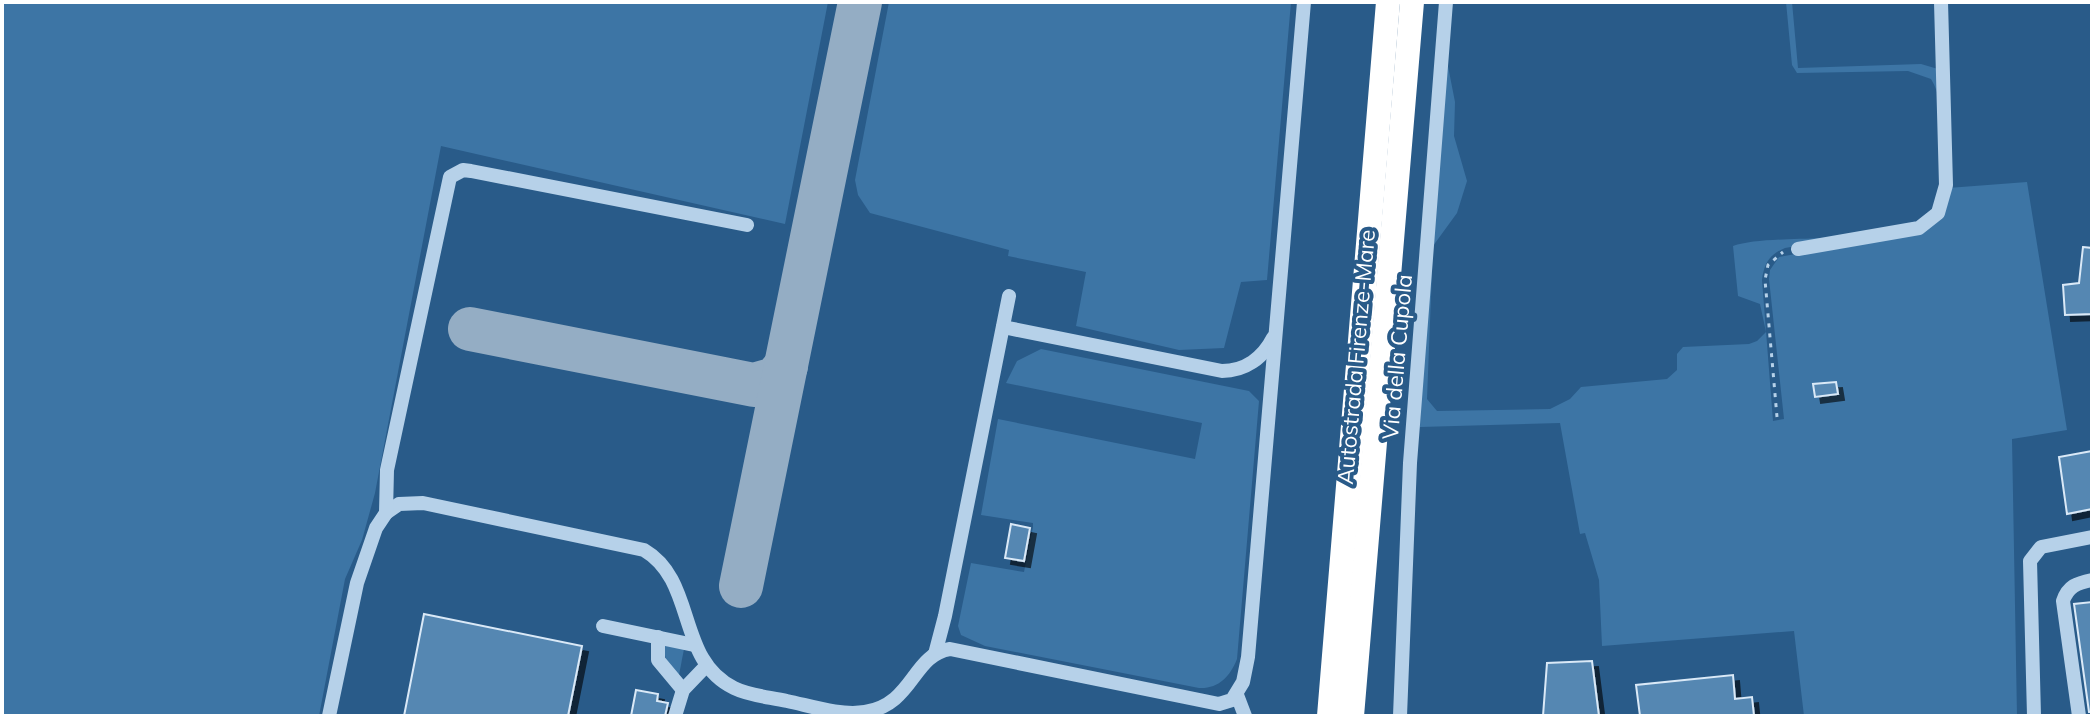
<svg xmlns="http://www.w3.org/2000/svg" width="2094" height="718" viewBox="0 0 2094 718" font-family="Mulish,sans-serif">
<style>
.green{fill:#3d75a5}
.lines{fill:none;stroke-linecap:round;stroke-linejoin:round}
.taxiway{stroke:#94adc4;stroke-width:44}
.building{fill:#5587b2;stroke:#dae9f7;stroke-width:2;filter:url(#shadow)}
.path{stroke:#b6d1e9;stroke-width:3;stroke-dasharray:4 6;stroke-linecap:butt}
.minor{stroke:#b6d1e9;stroke-width:14}
.highway{stroke:#fff;stroke-width:24}
.labels{text-anchor:middle;dominant-baseline:central;stroke-width:8;stroke-linejoin:round;paint-order:stroke}
.street-label{font-size:22px;fill:#fff;stroke:#295b89}
</style>
<defs>
<filter id="shadow"><feDropShadow dx="6" dy="6" stdDeviation="0" flood-color="#0009"/></filter>
</defs>
<rect width="100%" height="100%" fill="#295b89"/>
<g class="green">
<path d="M2,2H828L785,224L441,146L375,493L362,540L345,579L319,716H2Z"/>
<path d="M889,2H1291L1267,280L1241,282L1224,348L1179,350L1076,326L1086,272L1008,256L1009,250L870,213L858,195L855,180Z"/>
<path d="M1449,2H1452L1447,61L1455,102L1454,136L1467,181L1457,213L1433,246L1427,399L1437,411L1550,409L1570,399L1581,387L1667,379L1677,370V354L1683,347L1749,344L1757,341L1766,332L1760,304L1738,296L1733,246C1777,231 1906,250 1933,210C1943,195 1942,173 1941,156C1941,130 1945,102 1931,79L1908,71L1797,73L1792,65L1786,2H1792L1798,68L1921,64L1938,69L1940,74C1941,107 1950,176 1936,206C1930,218 1919,223 1907,227L1785,248C1770,254 1764,263 1762,280L1773,421L1784,419L1769,279L1770,270L1779,257L1916,232C1937,223 1945,211 1948,188L2027,182L2067,430L2012,439L2017,716H1804L1794,631L1602,646L1599,580L1585,533L1580,534L1560,423L1420,427L1422,350Z"/>
<path d="M1041,349L1249,391L1259,401L1237,659C1230,677 1218,689 1199,688L985,646L961,635L958,626L971,563L1024,572L1033,527V523L981,515L998,419L1195,459L1202,423L1006,383L1017,361Z"/>
<path d="M662,645L684,649L679,675L669,670Z"/>
</g>
<g class="lines">
<g class="taxiway">
<path d="M470,329L754,385L775,379L786,366"/>
<path d="M741,586L860,2"/>
</g>
</g>
<g class="building">
<path d="M2083,247L2092,248V314L2065,315L2063,285L2079,283Z"/>
<path d="M1836,382L1838,394L1815,397L1813,384Z"/>
<path d="M2092,451V509L2067,514L2059,457Z"/>
<path d="M1011,524L1030,528L1024,561L1005,558Z"/>
<path d="M2092,602V712H2089L2074,604Z"/>
<path d="M424,614L582,646L568,716H404Z"/>
<path d="M1592,661L1599,716H1543L1547,663Z"/>
<path d="M1733,675L1735,699L1752,697L1754,716H1640L1636,685Z"/>
<path d="M636,690L658,694L657,701L668,703L665,716H631Z"/>
</g>
<g class="lines">
<path class="path" d="M1777,417L1765,280L1768,265L1783,252"/>
<g class="minor">
<path d="M1798,249L1919,228L1938,213L1946,185L1941,2"/>
<path d="M1003,327L1222,371C1245,371 1263,358 1273,338"/>
<path d="M386,513L399,504L423,503L644,550C697,581 676,660 734,688C750,696 770,697 787,701C811,706 840,716 865,712C914,704 912,655 950,649L1219,704L1232,700L1243,682L1248,657L1304,2"/>
<path d="M603,626L694,645"/>
<path d="M658,637V660L683,690"/>
<path d="M935,654L945,616L1009,296"/>
<path d="M1237,695L1245,716"/>
<path d="M329,716L357,583L376,528L386,513L387,470L450,177L463,170L471,171L747,225"/>
<path d="M675,716L683,690L706,666"/>
<path d="M1400,716L1410,463L1446,2"/>
<path d="M2034,716L2030,561L2041,547L2092,537"/>
<path d="M2079,716L2063,601C2068,586 2077,583 2092,580"/>
</g>
<g class="highway">
<path d="M1329,716L1388,2"/>
<path d="M1352,716L1412,2"/>
</g>
</g>
<g class="labels">
<g class="street-label">
<text transform="translate(1356 357) rotate(-85)">Autostrada Firenze-Mare</text>
<text transform="translate(1397 357) rotate(-85)">Via della Cupola</text>
</g>
</g>
<rect width="2094" height="718" fill="none" stroke="#ffffff" stroke-width="8"/>
</svg>
